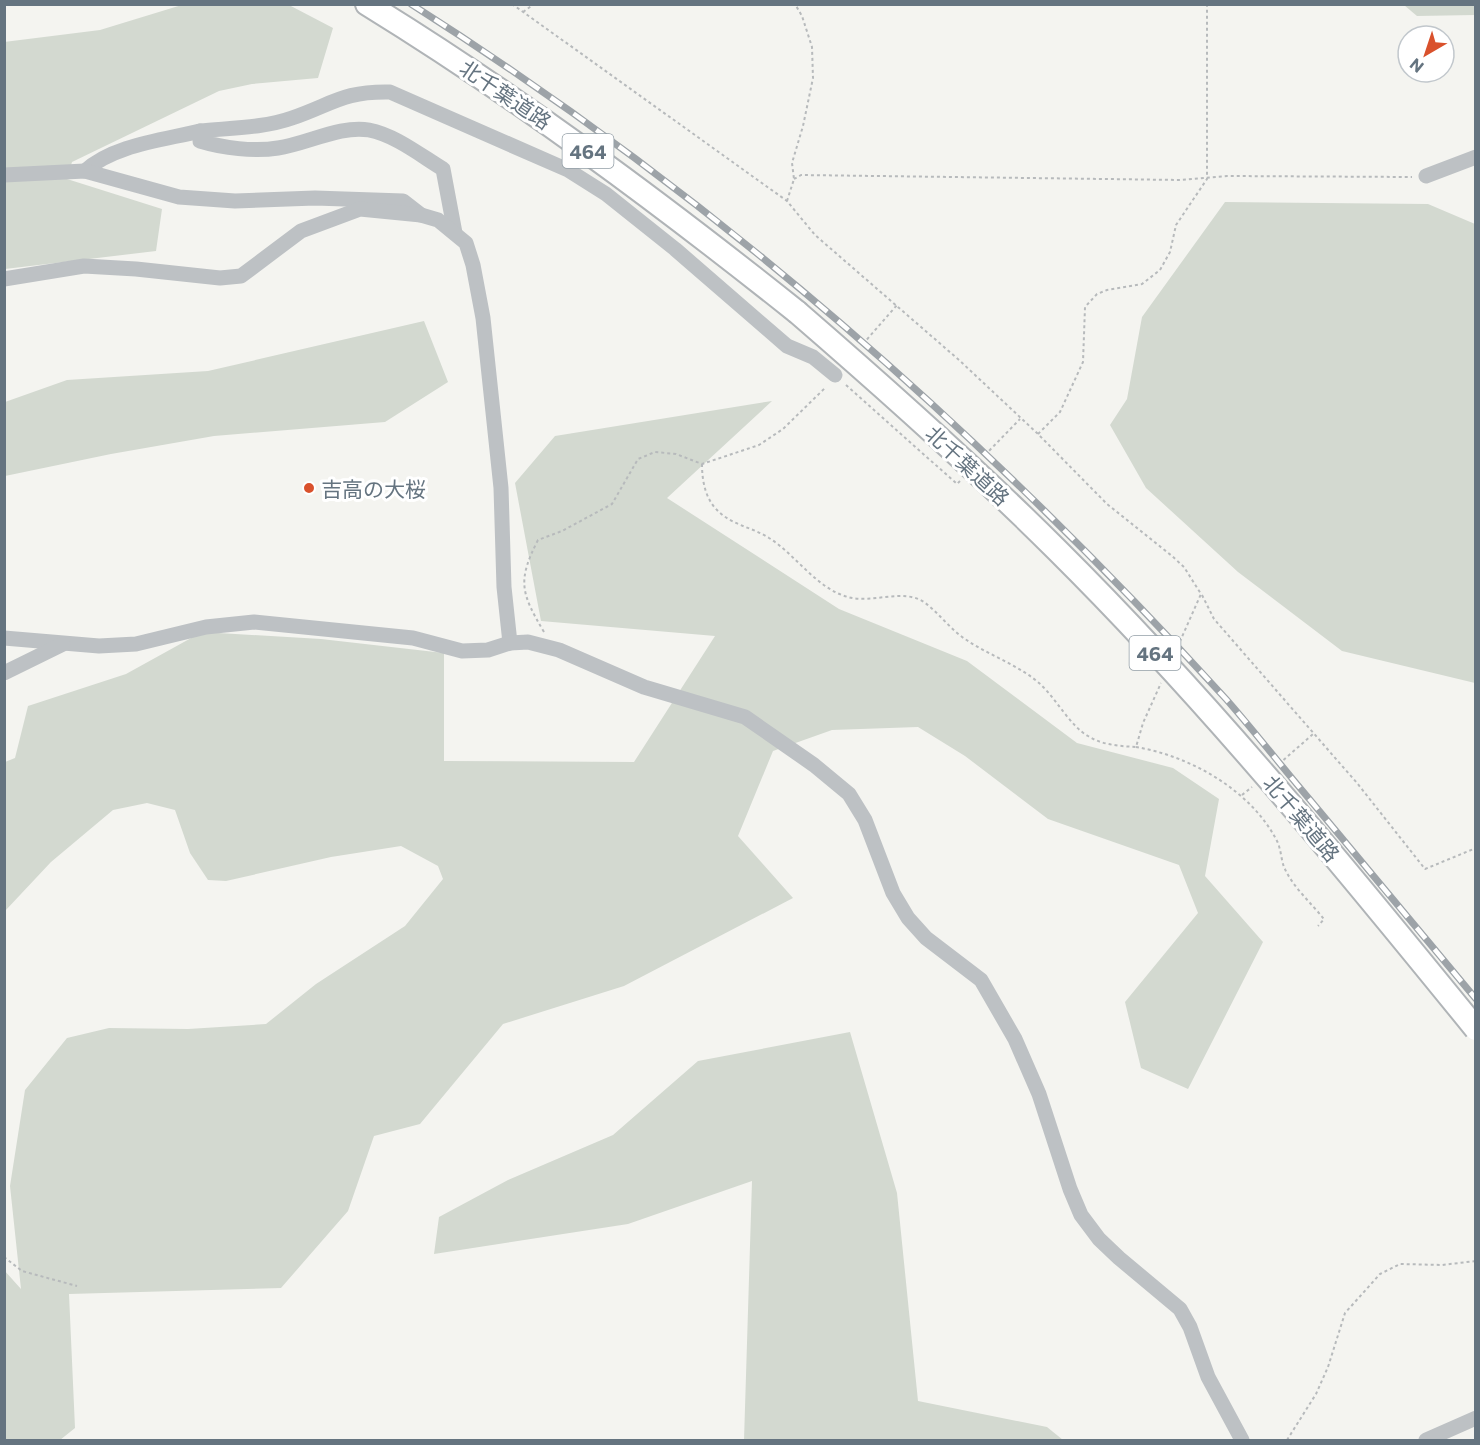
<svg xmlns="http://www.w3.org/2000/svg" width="1480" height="1445" viewBox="0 0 1480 1445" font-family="Commissioner,'Noto Sans JP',sans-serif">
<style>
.green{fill:#d3d9d0}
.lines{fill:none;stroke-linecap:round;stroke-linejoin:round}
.highway-casing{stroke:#b0b4b7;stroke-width:26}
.path{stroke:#b7babc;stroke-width:2;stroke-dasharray:3 3;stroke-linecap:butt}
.minor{stroke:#bdc1c4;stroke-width:15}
.highway{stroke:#fff;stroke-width:22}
.rail-casing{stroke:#9da3a8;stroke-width:7}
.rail{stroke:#fff;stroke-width:4.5;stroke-dasharray:14;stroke-linecap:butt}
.highway-bridge-casing{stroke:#b0b4b7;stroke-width:26;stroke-linecap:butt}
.highway-bridge{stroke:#fff;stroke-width:22}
.poi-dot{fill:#d9512c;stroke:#fff;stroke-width:2}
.labels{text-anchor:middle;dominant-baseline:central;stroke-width:6;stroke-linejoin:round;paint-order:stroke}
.shield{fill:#fff;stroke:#939ea6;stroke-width:1.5}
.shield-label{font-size:20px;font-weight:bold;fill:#657480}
.street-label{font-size:21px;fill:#657480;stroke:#fff}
.poi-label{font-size:21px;fill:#657480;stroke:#fff;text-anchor:start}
</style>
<rect width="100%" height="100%" fill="#f4f4f0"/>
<g class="green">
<path d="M185,4L289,5L333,28L318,78L252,84L219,91L72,162L67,179L162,209L156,251L5,269L4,42L100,30Z"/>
<path d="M1404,5H1475V15L1417,16Z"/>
<path d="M1225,202L1428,204L1475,224V683L1342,651L1238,572L1146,488L1110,425L1127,399L1142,317Z"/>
<path d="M424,321L448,382L385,422L214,436L111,454L5,476V402L67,380L208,371Z"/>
<path d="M772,401L667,498L839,609L967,661L1077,743L1173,768L1219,799L1205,876L1263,942L1188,1089L1141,1068L1125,1002L1198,913L1179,865L1048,819L965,756L918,727L832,730L773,751L738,836L793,898L624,986L503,1024L420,1124L374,1136L348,1211L281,1288L69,1294L75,1428L60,1440H5L4,1270L21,1289L10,1186L25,1090L67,1038L109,1028L188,1029L266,1024L316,984L405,926L443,879L438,866L401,846L331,857L226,881L208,880L190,853L175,810L147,803L113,810L51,862L5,911V762L15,758L28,706L126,674L202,632L321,639L444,653V761L634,762L715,636L541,621L515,483L555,436Z"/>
<path d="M850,1032L897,1193L918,1401L1047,1427L1063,1440H744L752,1181L628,1224L434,1254L439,1217L508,1180L613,1135L698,1061Z"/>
</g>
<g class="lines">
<g class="highway-casing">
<path id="highway" d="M367,4C518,97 659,202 797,312"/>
</g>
<g class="path">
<path d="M512,4L787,201L815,235L959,360L1038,434L1107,504L1172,556L1184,567L1201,594L1177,648"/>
<path d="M523,12L534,4"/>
<path d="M794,179L801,175L1181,180L1227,176L1412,177"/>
<path d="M787,201L794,179L792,163L803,126L813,78L812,47L802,16L795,4"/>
<path d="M863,344L897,305"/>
<path d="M846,385L957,484L960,481"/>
<path d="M1038,434L1060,412L1083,362L1085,307L1097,294L1107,290L1142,284L1160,270L1170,252L1176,225L1207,179V4"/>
<path d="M985,455L1020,419"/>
<path d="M702,464C702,480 705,498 717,510C731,525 752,527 769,538C795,554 817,589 848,597C871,604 903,588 924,602C939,613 950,629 965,639C988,655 1017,664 1039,683C1056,698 1070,726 1088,736C1102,745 1119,746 1136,747L1143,723L1161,683"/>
<path d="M1202,595L1214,619L1357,783L1425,869L1476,848"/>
<path d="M544,632C521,593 517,581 538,540L562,531L612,504L638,459L655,452L676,454L702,464L759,445L783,429L826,387"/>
<path d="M1136,747C1190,756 1251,790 1277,841C1281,849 1281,859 1284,867C1292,886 1311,903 1324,919L1318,926"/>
<path d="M1279,764L1313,734"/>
<path d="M1242,795L1252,787"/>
<path d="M4,1257L22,1271L77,1286"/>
<path d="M1287,1440L1316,1394L1328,1367L1345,1313L1380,1274L1400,1264L1442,1265L1476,1261"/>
</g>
<g class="minor">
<path d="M85,171C113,145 164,140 200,131"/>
<path d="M4,175L85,171L179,197L235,201L315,198L403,201L421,215"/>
<path d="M1426,176L1476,157"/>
<path d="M455,233L443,169C420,155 395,135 369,130C340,125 307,144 278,148C254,152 223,148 200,141V131C229,128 264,128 292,118C333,104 343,91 390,92L568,170L606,194L675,249L787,346L813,357L835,375"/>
<path d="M4,279L84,266L136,269L220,278L241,276L301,231L360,209L421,215L438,220L466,243L473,265L483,318L501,488L504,587L510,643"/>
<path d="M4,638L99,646L136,644L206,627L254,622L413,638L462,651L488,650L510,643L528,642L559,650L644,687L745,717L814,765L849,794L865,820L893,893L908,918L926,938L981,980L1015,1039L1039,1094L1070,1189L1081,1215L1099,1239L1119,1258L1180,1309L1190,1327L1208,1377L1242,1440"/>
<path d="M4,673L63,644"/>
<path d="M1426,1440L1476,1418"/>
</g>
<use href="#highway" class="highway"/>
<g class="rail-casing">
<path id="rail" d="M411,4C718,199 981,431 1226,699C1255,732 1282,767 1311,801C1366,867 1421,933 1476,999"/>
</g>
<use href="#rail" class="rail"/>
<g class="highway-bridge-casing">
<path id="highway-bridge" d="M797,312C886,389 974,467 1057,550C1208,700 1342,864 1476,1029"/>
</g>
<use href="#highway-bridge" class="highway-bridge"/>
</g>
<circle class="poi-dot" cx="309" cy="488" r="6"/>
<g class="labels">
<g class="shield">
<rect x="562.5" y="134" width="51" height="34" rx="4.5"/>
<rect x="1129.5" y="636" width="51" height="34" rx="4.5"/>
</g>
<g class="shield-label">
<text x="588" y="151">464</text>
<text x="1155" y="653">464</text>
</g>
<g class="street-label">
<text transform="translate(506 94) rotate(34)">北千葉道路</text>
<text transform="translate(968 465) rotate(43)">北千葉道路</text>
<text transform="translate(1302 818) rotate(50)">北千葉道路</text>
</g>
<g class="poi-label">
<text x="321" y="488">吉高の大桜</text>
</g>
</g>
<rect width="1480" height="1445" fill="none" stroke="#657480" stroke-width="12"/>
<g transform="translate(1426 54) rotate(219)"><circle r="28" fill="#ffffff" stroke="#c1c7cc" stroke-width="1.5"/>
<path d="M0-4.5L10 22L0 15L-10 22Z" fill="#d9512c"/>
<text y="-9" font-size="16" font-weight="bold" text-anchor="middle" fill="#657480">N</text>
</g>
</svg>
